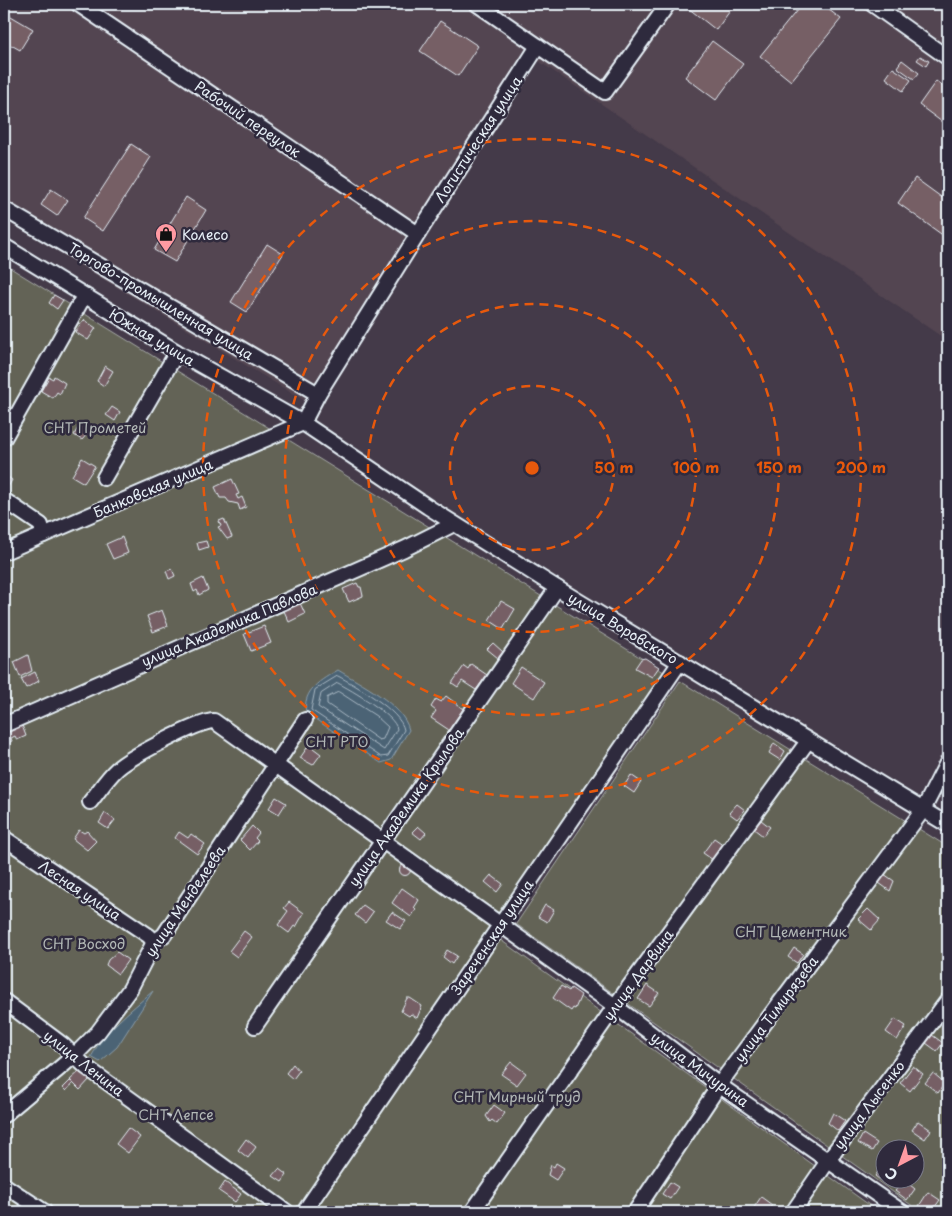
<svg xmlns="http://www.w3.org/2000/svg" width="952" height="1216" viewBox="0 0 952 1216" font-family="'Playpen Sans',sans-serif">
<style>
.built{fill:#534551}
.green{fill:#636456;stroke:#a6aaa7;fill-rule:evenodd}
.water{fill:#4b6375;stroke:#8a9ca9}
.lines{fill:none;stroke-linecap:round;stroke-linejoin:round}
.shore{stroke:#a9b8c4;stroke-width:1}
.building{fill:#765e65;stroke:#e8f1f8}
.minor-casing{stroke:#e8f1f8;stroke-width:18}
.minor{stroke:#2f2a3d;stroke-width:14}
.ring{fill:none;stroke:#e8590c;stroke-width:2.5;stroke-dasharray:9 6}
.labels{text-anchor:middle;dominant-baseline:central;stroke-width:5;stroke-linejoin:round;paint-order:stroke}
.street-label{font-size:14px;fill:#e8f1f8;stroke:#2f2a3d}
.poi-label{font-size:14px;fill:#e8f1f8;stroke:#2f2a3d;text-anchor:start}
.park-label{font-size:14px;fill:#b3b9b7;stroke:#2f2a3d}
.centre{fill:#e8590c;stroke:#2f2a3d;stroke-width:2.5}
.ring-label{font-size:15px;text-anchor:middle;font-weight:bold;fill:#e8590c;stroke:#2f2a3d;stroke-width:5;stroke-linejoin:round;paint-order:stroke}
</style>
<rect width="100%" height="100%" fill="#443a49"/>
<filter id="ink" filterUnits="userSpaceOnUse"><feTurbulence type="fractalNoise" baseFrequency=".02" numOctaves="2"/><feDisplacementMap in="SourceGraphic" scale="10" xChannelSelector="R" yChannelSelector="G"/><feConvolveMatrix kernelMatrix="1 2 1 2 8 2 1 2 1" color-interpolation-filters="sRGB"/></filter>
<g filter="url(#ink)">
<path class="built" d="M4,4H948V341L524,51L305,401L4,219Z"/>
<g class="green">
<path d="M4,264L667,674L488,931L879,1212H4Z"/>
<path d="M680,681L948,847V1212H921L516,924ZM884,1148H914V1178H884Z"/>
</g>
<g class="water">
<path d="M338,670C359,683 403,704 409,730L391,760L381,763L306,713C302,690 321,680 338,670Z"/>
<path d="M153,991L117,1047L100,1062L91,1057C105,1030 130,1011 153,991Z"/>
</g>
<g class="lines">
<g class="shore">
<path d="M338,676C355,685 401,711 404,730L388,756L381,757L311,710L315,690Z"/>
<path d="M338,683C351,690 395,715 397,729L384,750L318,707L321,694Z"/>
<path d="M339,692L376,716L388,727L383,739L379,740L327,704V698Z"/>
</g>
</g>
<g class="building">
<path d="M683,4H735L716,30Z"/>
<path d="M802,4H826L824,6L841,19L791,81L760,56Z"/>
<path d="M4,12L33,29L20,50L4,41Z"/>
<path d="M440,21L478,46L458,76L420,51Z"/>
<path d="M712,41L743,64L716,100L685,77Z"/>
<path d="M920,56L929,61L926,66L917,60Z"/>
<path d="M902,60L919,73L914,79L897,67Z"/>
<path d="M893,68L911,80L903,91L886,78Z"/>
<path d="M936,81L948,90V113L942,122L919,105Z"/>
<path d="M131,144L151,157L103,231L83,218Z"/>
<path d="M915,178L948,202V239L898,203Z"/>
<path d="M51,189L68,200L57,216L41,205Z"/>
<path d="M186,197L206,210L175,262L154,250Z"/>
<path d="M267,244L283,254L247,312L231,302Z"/>
<path d="M54,295L63,300L57,309L49,303Z"/>
<path d="M84,320L96,328L88,340L75,332Z"/>
<path d="M105,366L113,371L104,386L97,381Z"/>
<path d="M54,376L65,383L60,394L57,392L53,398L41,391L49,377L53,379Z"/>
<path d="M112,407L120,412L115,421L106,415Z"/>
<path d="M80,424L90,431L82,440L74,435Z"/>
<path d="M82,458L95,466L84,483L72,476Z"/>
<path d="M4,474L12,480L8,487L4,485Z"/>
<path d="M232,479L239,494L236,495L238,499L242,497L246,507L240,510L238,504L229,502L226,498H220L215,487Z"/>
<path d="M224,519L232,537L227,539L218,527L221,526L219,521Z"/>
<path d="M122,537L128,553L113,559L106,544Z"/>
<path d="M206,541L208,547L199,550L197,543Z"/>
<path d="M172,569L175,576L169,579L166,571Z"/>
<path d="M203,578L208,590L199,595L197,590L194,592L191,584Z"/>
<path d="M357,583L359,587H361L363,596L349,602L343,589Z"/>
<path d="M501,601L515,609L503,629L489,620Z"/>
<path d="M300,603L305,614L289,622L284,611Z"/>
<path d="M162,610L168,626L153,632L147,616Z"/>
<path d="M264,626L271,643L251,651L244,634Z"/>
<path d="M493,643L503,652L498,658L487,649Z"/>
<path d="M28,655L32,671L20,677L14,662Z"/>
<path d="M645,658L659,667L652,677L635,668L641,659Z"/>
<path d="M471,664L487,675L476,690L462,681L458,687L452,683L464,666L468,669Z"/>
<path d="M521,667L544,682L534,698L511,683Z"/>
<path d="M35,672L39,681L26,688L21,679Z"/>
<path d="M446,696L463,709L449,730L431,718L436,711L431,707L436,699L441,702Z"/>
<path d="M20,720L26,736L17,740L15,736L11,738L12,741L8,743L9,746L4,748V727Z"/>
<path d="M774,743L785,751L780,760L769,753Z"/>
<path d="M309,745L321,754L313,765L300,758Z"/>
<path d="M631,775L641,782L634,793L624,786Z"/>
<path d="M276,797L286,803L279,814L269,808Z"/>
<path d="M737,804L745,810L737,819L729,813Z"/>
<path d="M105,813L115,820L108,829L99,823Z"/>
<path d="M761,820L770,827L763,836L754,829Z"/>
<path d="M252,826L259,833L255,838L258,841L250,850L240,840Z"/>
<path d="M418,826L426,833L421,839L412,832Z"/>
<path d="M79,830L84,833L87,831L96,841L87,850L73,839Z"/>
<path d="M179,832L188,838L191,834L205,844L197,854L175,838Z"/>
<path d="M714,838L724,845L713,860L703,853Z"/>
<circle cx="405" cy="870" r="5.5"/>
<path d="M884,874L894,881L890,891L879,883Z"/>
<path d="M491,875L503,884L497,892L485,882Z"/>
<path d="M402,888L419,900L414,908L416,910L411,917L392,903Z"/>
<path d="M289,902L304,913L296,927L294,926L289,933L278,925L288,911L284,908Z"/>
<path d="M363,905L373,912L365,923L355,915Z"/>
<path d="M545,905L554,910L547,922L538,917Z"/>
<path d="M868,909L880,920L871,930L858,919Z"/>
<path d="M392,912L406,921L400,929L386,920Z"/>
<path d="M244,931L252,937L237,957L229,951Z"/>
<path d="M794,948L803,954L797,963L788,957Z"/>
<path d="M447,950L457,956L452,964L443,957Z"/>
<path d="M117,952L128,960L118,974L106,965L108,960Z"/>
<path d="M647,985L659,993L649,1006L638,999Z"/>
<path d="M561,986L569,991L571,988L581,995L575,1009L573,1008L571,1011L553,998Z"/>
<path d="M407,998H410L422,1006L417,1018L411,1014L409,1016L401,1011Z"/>
<path d="M895,1019L906,1026L897,1040L886,1032Z"/>
<path d="M932,1035L943,1043L937,1051L926,1043Z"/>
<path d="M511,1062L526,1073L517,1085L501,1074Z"/>
<path d="M293,1064L299,1071L293,1079L286,1073Z"/>
<path d="M913,1066L923,1074L910,1091L900,1083Z"/>
<path d="M80,1071L90,1079L80,1090L73,1083L66,1091L63,1088L70,1081L72,1082L70,1080Z"/>
<path d="M933,1073L945,1083L938,1093L925,1083Z"/>
<path d="M494,1105L505,1113L497,1124L492,1120L490,1122L486,1116Z"/>
<path d="M833,1113L845,1121L838,1131L828,1123Z"/>
<path d="M918,1121L931,1130L925,1139L912,1130Z"/>
<path d="M128,1128L140,1137L128,1153L116,1144Z"/>
<path d="M863,1134L877,1143L872,1151L858,1143Z"/>
<path d="M246,1139L256,1147L248,1158L238,1150Z"/>
<path d="M556,1163L564,1168L556,1180L548,1175L551,1165L554,1167Z"/>
<path d="M881,1168L884,1170V1178H891L887,1185L875,1176Z"/>
<path d="M279,1169L287,1175L282,1182L273,1176Z"/>
<path d="M904,1180L915,1189L907,1200L895,1191Z"/>
<path d="M225,1182L241,1194L235,1202L219,1191Z"/>
<path d="M670,1182L678,1187L670,1199L662,1194Z"/>
<path d="M928,1192L940,1200L931,1212L919,1206Z"/>
<path d="M761,1197L772,1205L767,1212H751Z"/>
</g>
<g class="lines">
<g class="minor-casing">
<g id="minor">
<path d="M78,4L418,234"/>
<path d="M477,4L538,46"/>
<path d="M872,4L948,58"/>
<path d="M4,209L318,394"/>
<path d="M4,246L177,352L303,423L428,507L557,588L948,825"/>
<path d="M303,423L318,394L418,234L538,46L605,92L668,4"/>
<path d="M4,438L84,296"/>
<path d="M104,478L177,352"/>
<path d="M4,500L41,525L43,535"/>
<path d="M4,552L303,423"/>
<path d="M4,725L404,549L454,524"/>
<path d="M90,802C99,791 107,778 117,769C130,757 199,721 214,721L615,1006L719,1085L902,1212"/>
<path d="M4,838L149,936L154,942"/>
<path d="M4,1001L63,1045L86,1067L287,1212"/>
<path d="M255,1026L557,588"/>
<path d="M4,1115L74,1056L98,1032L130,989L154,942L164,935L305,720"/>
<path d="M4,1185L45,1212"/>
<path d="M304,1212L680,662"/>
<path d="M472,1212L618,1002L808,741"/>
<path d="M635,1212L724,1078L923,810L948,761"/>
<path d="M793,1212L832,1155L948,1000"/>
</g>
</g>
<use href="#minor" class="minor"/>
</g>
</g>
<g class="ring">
<circle cx="532" cy="468" r="82"/>
<circle cx="532" cy="468" r="164"/>
<circle cx="532" cy="468" r="247"/>
<circle cx="532" cy="468" r="329"/>
</g>
<defs>
<g id="shop-pin" transform="scale(1.125)"><path d="M0 17L-7.5 6A9.5 9.5 0 1 1 7.5 6Z" fill="#ff9aa2" stroke="#2f2a3d"/><path d="M-5-2.5h2.3a2.7 3.5 0 0 1 5.4 0H5L5.5 6h-11ZM-1.5-2.5h3a1.5 2.3 0 0 0-3 0Z" fill="#111"/></g>
</defs>
<g fill-rule="evenodd">
<use href="#shop-pin" x="166" y="234"/>
</g>
<g class="labels">
<g class="street-label">
<text transform="translate(248 119) rotate(34)">Рабочий переулок</text>
<text transform="translate(478 139) rotate(-57)">Логистическая улица</text>
<text transform="translate(161 301) rotate(31)">Торгово-промышленная улица</text>
<text transform="translate(152 337) rotate(31)">Южная улица</text>
<text transform="translate(153 488) rotate(-23)">Банковская улица</text>
<text transform="translate(229 625) rotate(-23)">улица Академика Павлова</text>
<text transform="translate(623 628) rotate(31)">улица Воровского</text>
<text transform="translate(406 807) rotate(-55)">улица Академика Крылова</text>
<text transform="translate(80 890) rotate(34)">Лесная улица</text>
<text transform="translate(185 901) rotate(-56)">улица Менделеева</text>
<text transform="translate(492 937) rotate(-56)">Зареченская улица</text>
<text transform="translate(638 975) rotate(-54)">улица Дарвина</text>
<text transform="translate(776 1009) rotate(-53)">улица Тимирязева</text>
<text transform="translate(84 1063) rotate(38)">улица Ленина</text>
<text transform="translate(700 1069) rotate(36)">улица Мичурина</text>
<text transform="translate(869 1105) rotate(-53)">улица Лысенко</text>
</g>
<g class="poi-label">
<text x="182" y="234">Колесо</text>
</g>
<g class="park-label">
<text x="95" y="427">СНТ Прометей</text>
<text x="337" y="741">СНТ РТО</text>
<text x="791" y="931">СНТ Цементник</text>
<text x="84" y="943">СНТ Восход</text>
<text x="517" y="1096">СНТ Мирный труд</text>
<text x="176" y="1114">СНТ Лепсе</text>
</g>
</g>
<circle cx="532" cy="468" r="8" class="centre"/>
<g class="ring-label">
<text x="614" y="473">50 m</text>
<text x="696" y="473">100 m</text>
<text x="779" y="473">150 m</text>
<text x="861" y="473">200 m</text>
</g>
<rect width="952" height="1216" fill="none" stroke="#2f2a3d" stroke-width="20"/>
<rect x="10" y="10" width="932" height="1196" fill="none" stroke="#e8f1f8" stroke-width="2" filter="url(#ink)"/>
<g transform="translate(900 1164) rotate(221)"><circle r="24" fill="#2f2a3d" stroke="#797a88"/>
<path d="M0-4L9 19L0 12L-9 19Z" fill="#ff9aa2"/>
<text y="-8" font-size="14" font-weight="bold" text-anchor="middle" fill="#e8f1f8">С</text>
</g>
</svg>
